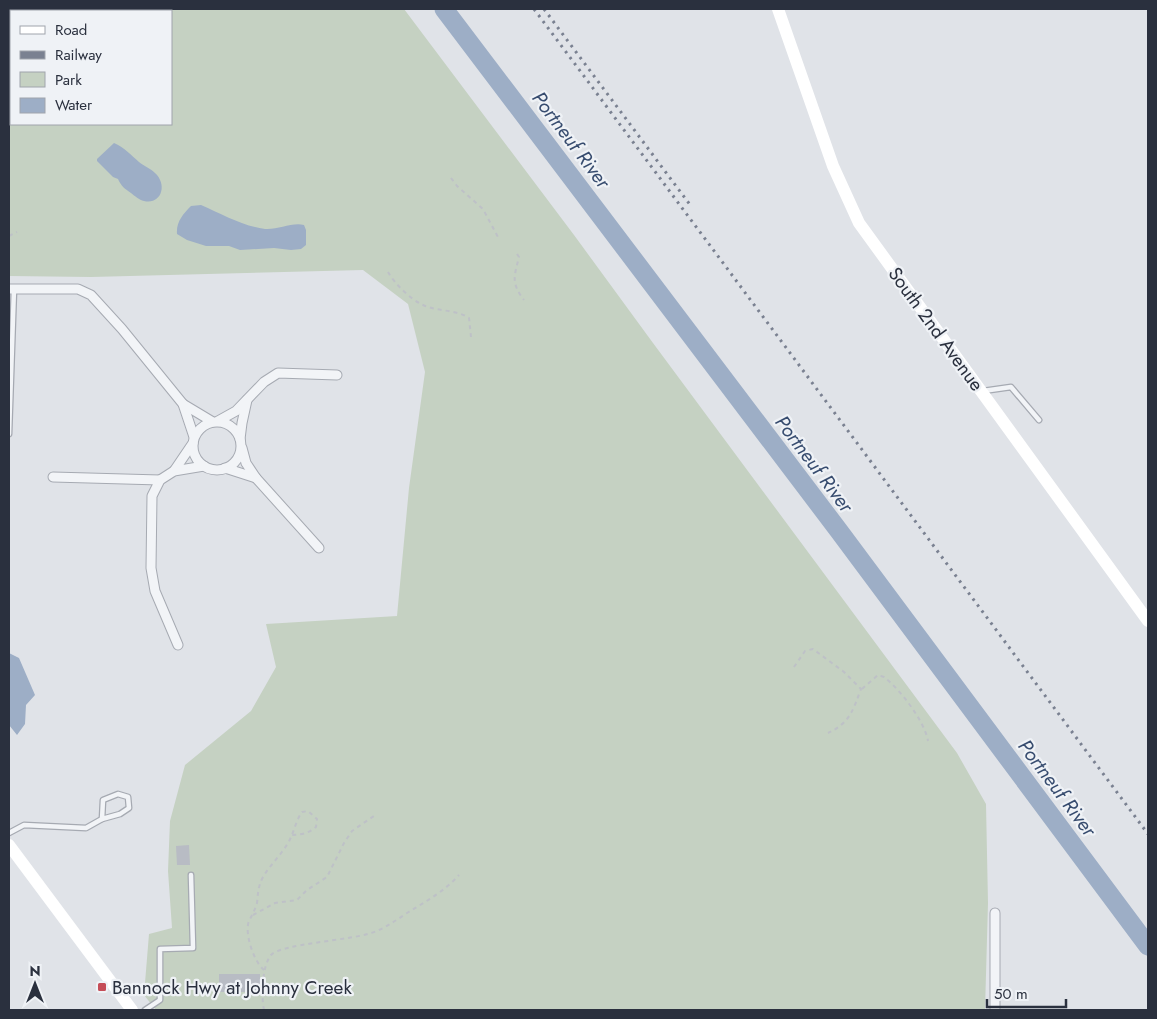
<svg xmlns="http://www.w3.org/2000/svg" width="1157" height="1019" viewBox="0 0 1157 1019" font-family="Jost,sans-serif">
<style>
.green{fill:#c5d1c2;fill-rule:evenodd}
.water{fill:#9daec6}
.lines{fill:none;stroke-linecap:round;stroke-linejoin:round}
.river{stroke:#9daec6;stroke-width:19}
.building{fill:#b8bcc4}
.lane-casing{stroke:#a6aab2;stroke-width:7}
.street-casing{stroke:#a6aab2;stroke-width:11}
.path{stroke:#bec1c7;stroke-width:2;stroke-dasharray:4 4;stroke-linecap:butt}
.lane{stroke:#f2f4f7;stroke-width:4.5}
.street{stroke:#f2f4f7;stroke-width:9}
.secondary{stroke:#fff;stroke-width:12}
.rail{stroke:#7a8191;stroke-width:3;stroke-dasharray:2.5 5;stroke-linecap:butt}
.poi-dot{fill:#c54d58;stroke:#eff2f6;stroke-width:2}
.labels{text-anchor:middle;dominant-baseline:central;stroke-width:4.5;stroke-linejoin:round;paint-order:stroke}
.street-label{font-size:19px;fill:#2a303e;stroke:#eff2f6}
.poi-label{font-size:19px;fill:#2a303e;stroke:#eff2f6;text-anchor:start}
.water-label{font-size:20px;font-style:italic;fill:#374c6f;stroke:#eff2f6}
</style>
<rect width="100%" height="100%" fill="#e0e3e8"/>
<path class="green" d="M9,9H404L574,235L653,343L957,753L986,804L988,903L985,1010H156L144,995L149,934L172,928L168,871L170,821L185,765L251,711L276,667L266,624L397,616L409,488L425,372L408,304L363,270L91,277L9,276ZM11,11H171V124H11Z"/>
<g class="water">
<path d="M114,143C124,147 131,155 139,162C144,166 150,168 155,173C168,185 161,205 144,201C139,200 135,196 131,193C125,189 121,186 118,179L113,177L97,161V159Z"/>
<path d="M201,205C222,214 242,226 265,229C278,230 292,222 304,225L306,230V245L301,249L291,250L274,248L240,250L229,246H206L187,240L177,234C176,222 183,214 191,206Z"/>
<path d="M9,653L19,658L35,695L26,705L25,724L17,735L9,725Z"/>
</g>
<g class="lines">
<path class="river" d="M444,9L839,531L1148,946"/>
</g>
<g class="building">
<path d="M189,845L190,865H177L176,846Z"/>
<rect x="219" y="974" width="41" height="18"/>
</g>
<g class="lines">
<g class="lane-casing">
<g id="lane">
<path d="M983,391L1011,387L1039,420"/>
<path d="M9,434L14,289"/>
<path d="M118,794L128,797L129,808L120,814L102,819L103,800Z"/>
<path d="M9,833L24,825L86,828L102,819"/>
<path d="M145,1010L160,1000V949L193,948L191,875"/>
</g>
</g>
<g class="street-casing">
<g id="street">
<path d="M9,289H78L91,295L122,329L183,404L194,437"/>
<path d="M183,404L213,422"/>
<path d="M218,421L236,411L264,382L278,373L337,375"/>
<circle cx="217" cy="446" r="24"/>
<path d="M240,439L242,423L247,400"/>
<path d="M242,448L246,463L256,478L319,548"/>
<path d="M225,468L256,478"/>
<path d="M174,471L193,443"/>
<path d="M53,477L160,480"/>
<path d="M178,645L155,591L151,568L152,496L160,480L174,471L204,466"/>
<path d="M995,1010V913"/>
</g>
</g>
<g class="path">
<path d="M62,11L65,9"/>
<path d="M451,178L457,186L483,209L499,239"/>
<path d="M9,236L17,232"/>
<path d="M517,254L519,257C514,277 511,283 524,300"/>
<path d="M388,272C395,284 410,299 423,305C438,312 455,309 469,318L471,337"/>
<path d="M794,667L805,651L813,649L844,672L861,689C853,710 850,723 828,733"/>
<path d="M862,689L878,675L884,677C900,689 925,722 928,741"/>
<path d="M253,915L275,903L297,900L307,890L327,877L344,843L352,831L374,816"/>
<path d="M264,970C254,962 244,933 249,921C252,915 255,910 257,903C258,894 258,886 263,877C270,865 281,855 288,843C294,833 295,822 302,812L308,811L317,819L316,827C309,833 301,835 292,835"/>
<path d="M264,1010C261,996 262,966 271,955C280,944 352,940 371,933C384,929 395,921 407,913C425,902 445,891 459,875"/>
</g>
<use href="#lane" class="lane"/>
<use href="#street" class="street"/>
<g class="secondary">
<path d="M778,9L833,166L859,223L1148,621"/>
<path d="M9,845L132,1010"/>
</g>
<g class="rail">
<path d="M534,9L1148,834"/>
<path d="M544,9L691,206"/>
</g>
</g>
<rect class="poi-dot" x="97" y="982" width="10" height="10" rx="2.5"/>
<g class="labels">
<g class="street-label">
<text transform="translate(936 329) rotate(54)">South 2nd Avenue</text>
</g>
<g class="poi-label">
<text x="112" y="987">Bannock Hwy at Johnny Creek</text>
</g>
<g class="water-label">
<text transform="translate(571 140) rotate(53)">Portneuf River</text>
<text transform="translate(814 464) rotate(53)">Portneuf River</text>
<text transform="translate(1057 788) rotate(53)">Portneuf River</text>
</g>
</g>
<rect width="1157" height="1019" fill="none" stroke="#2a303e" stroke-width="20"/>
<rect x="10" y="10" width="162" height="115" fill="#eff2f6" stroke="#a0a4ac"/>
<rect x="20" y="26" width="25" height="8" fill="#ffffff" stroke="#a0a4ac"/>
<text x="55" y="35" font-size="15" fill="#2a303e">Road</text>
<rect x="20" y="51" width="25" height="8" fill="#7a8191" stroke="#a0a4ac"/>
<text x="55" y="60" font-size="15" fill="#2a303e">Railway</text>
<rect x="20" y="72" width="25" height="15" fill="#c5d1c2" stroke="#a0a4ac"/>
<text x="55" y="85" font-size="15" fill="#2a303e">Park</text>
<rect x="20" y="98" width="25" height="15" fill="#9daec6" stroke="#a0a4ac"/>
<text x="55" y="110" font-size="15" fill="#2a303e">Water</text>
<g transform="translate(35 984)" stroke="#eff2f6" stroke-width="4" paint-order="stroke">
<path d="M0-4L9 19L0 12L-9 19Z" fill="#2a303e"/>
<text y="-8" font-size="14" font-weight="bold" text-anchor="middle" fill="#2a303e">N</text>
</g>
<path d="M987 999v8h79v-8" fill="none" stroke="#2a303e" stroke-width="2.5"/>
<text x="994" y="999" font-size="15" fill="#2a303e" stroke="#eff2f6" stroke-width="4" paint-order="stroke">50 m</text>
</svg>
